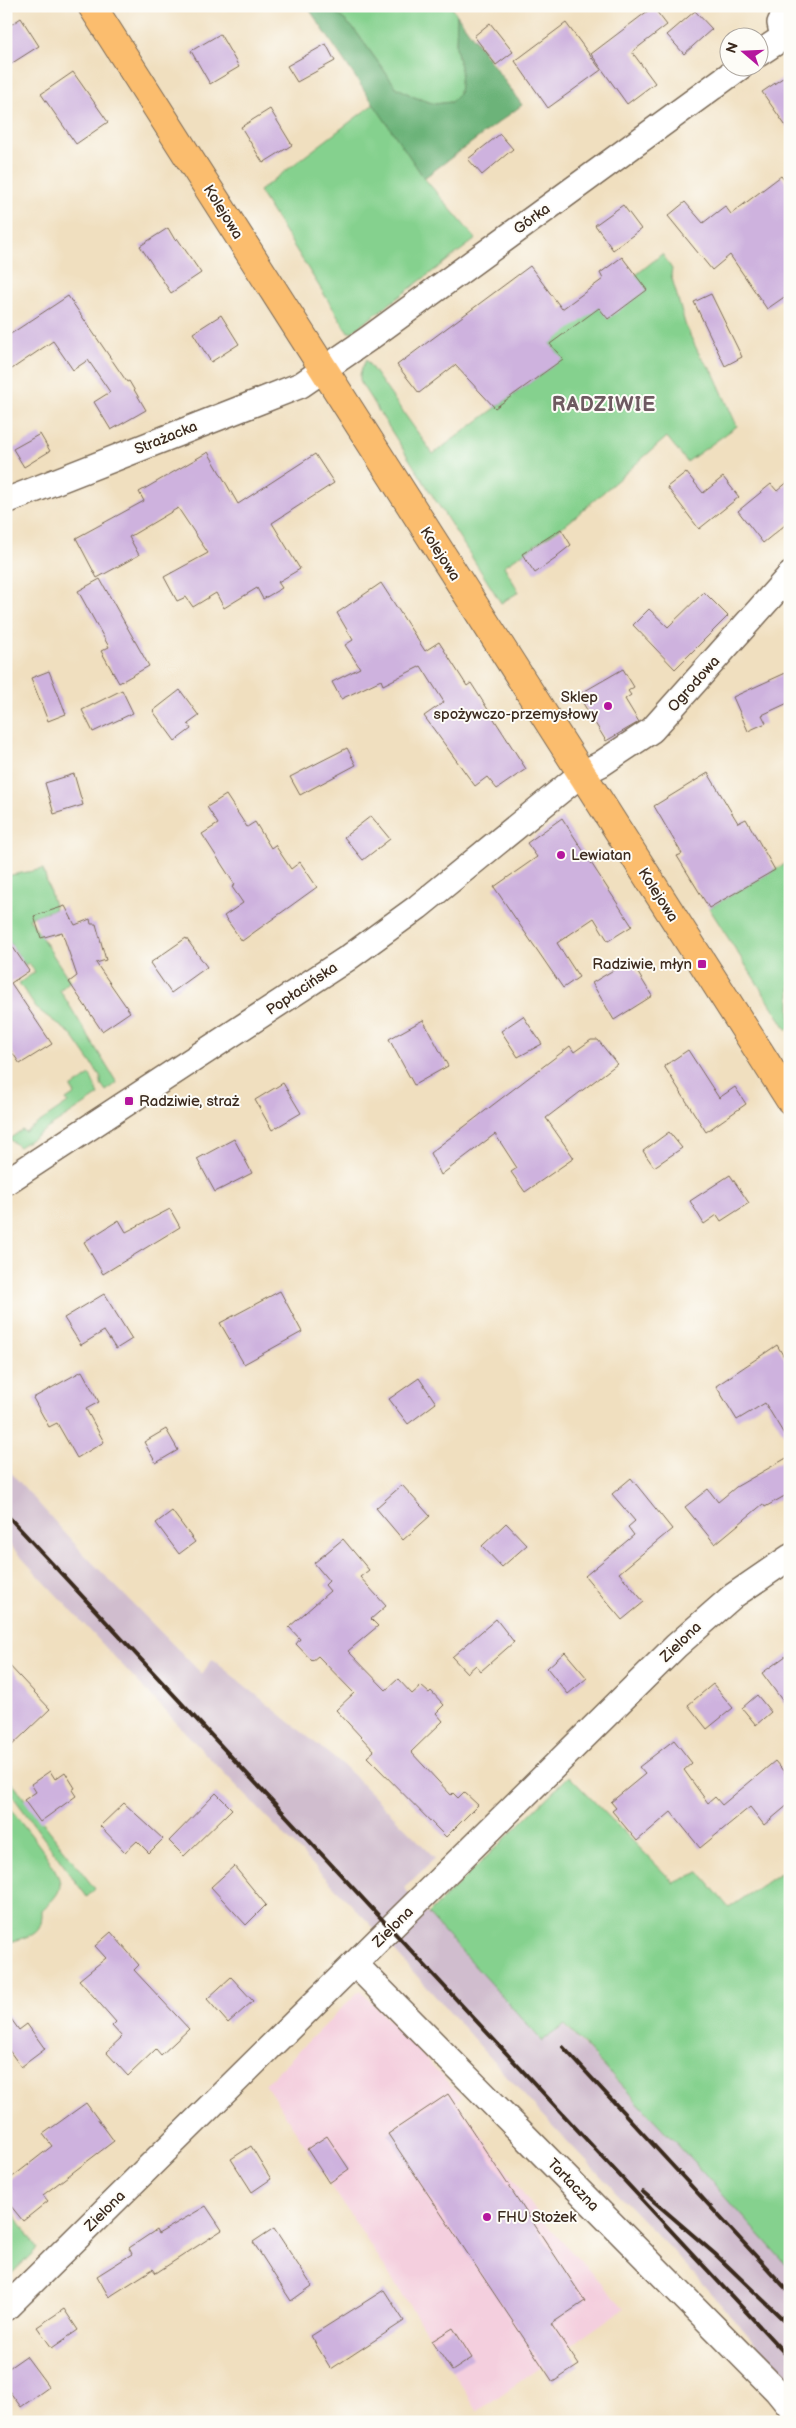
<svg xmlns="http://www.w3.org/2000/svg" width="796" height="2428" viewBox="0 0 796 2428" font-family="'Balsamiq Sans',sans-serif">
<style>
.built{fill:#f4cfde}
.industrial{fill:#d0bdce}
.green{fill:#85d18e;stroke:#607e56}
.forest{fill:#6cb379;stroke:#546e4c}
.building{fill:#ceb2de}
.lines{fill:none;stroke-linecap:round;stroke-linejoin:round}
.minor-casing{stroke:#7a6956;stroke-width:28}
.major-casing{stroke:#7a6956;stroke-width:30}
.minor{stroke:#fff;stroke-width:25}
.major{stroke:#fbbd6e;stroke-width:28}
.rail{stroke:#3b2a1e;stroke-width:4}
.poi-dot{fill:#b5179e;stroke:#fdfcf7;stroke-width:2}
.labels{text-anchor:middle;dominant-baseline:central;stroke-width:4;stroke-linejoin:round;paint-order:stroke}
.street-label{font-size:15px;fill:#3b2a1e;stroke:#fdfcf7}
.poi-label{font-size:15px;fill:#3b2a1e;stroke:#fdfcf7;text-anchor:start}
.district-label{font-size:20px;font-weight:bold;letter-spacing:1px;fill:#6e5a61;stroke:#fdfcf7}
</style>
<rect width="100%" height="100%" fill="#fdfcf7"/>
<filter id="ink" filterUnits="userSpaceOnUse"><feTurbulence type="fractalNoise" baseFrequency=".02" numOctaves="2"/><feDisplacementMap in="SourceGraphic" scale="10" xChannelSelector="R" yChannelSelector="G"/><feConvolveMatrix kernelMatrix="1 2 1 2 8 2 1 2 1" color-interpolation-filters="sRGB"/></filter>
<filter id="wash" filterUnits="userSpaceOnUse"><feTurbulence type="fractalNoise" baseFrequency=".0096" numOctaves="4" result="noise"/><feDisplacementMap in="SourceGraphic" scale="20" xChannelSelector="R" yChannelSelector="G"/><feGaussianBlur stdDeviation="1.12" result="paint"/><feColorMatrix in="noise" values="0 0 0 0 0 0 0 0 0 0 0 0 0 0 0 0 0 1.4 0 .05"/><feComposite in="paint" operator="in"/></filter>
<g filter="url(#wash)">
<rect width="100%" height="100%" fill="#f0dfbf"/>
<path class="built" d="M360,1990L462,2097L457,2101L543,2221L624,2308L478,2411L265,2084Z"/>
<path class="industrial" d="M6,1467L82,1552L202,1674L212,1659L345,1767L435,1858L404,1888L542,2040L564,2025L706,2175L790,2269V2382L673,2251L541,2114L373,1927L199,1747L6,1541Z"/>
<g class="green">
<path d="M329,6H451L457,15L456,46L461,72L459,95L451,102L435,104L414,97L396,87L354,29Z"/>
<path d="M375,103L424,178L476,239L352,332H348L259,191Z"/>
<path d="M662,254L672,269L671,275L686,327L700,356L713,372L737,426L687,462L667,437L569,522L504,566L519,592L501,603L362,385C357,376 362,368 366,360L433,454L562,359L550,344Z"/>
<path d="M790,861V1028L787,1030L709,908Z"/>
<path d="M43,869L55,909L29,918L70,981L60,990L117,1083L106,1091L101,1084V1077L71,1034L36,1008L19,983L35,972L29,963L25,965L6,937V876Z"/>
<path d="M90,1075L99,1095L19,1147L9,1139L22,1130L25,1132L68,1103L66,1100L75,1094L71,1088Z"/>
<path d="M6,1775L95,1889L87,1897L6,1787Z"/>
<path d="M569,1776L674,1883L699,1872L729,1908L790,1866V2269L706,2175L565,2025L542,2041L428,1914Z"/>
<path d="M6,1803C18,1819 61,1868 60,1885C60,1895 49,1903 42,1910C43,1940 28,1934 6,1944Z"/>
<path d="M6,2201L37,2249L6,2279Z"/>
</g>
<path class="forest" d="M307,6H329L354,29L396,87L414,97L435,104L451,102L459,94L461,72L456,46L457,15L522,105L424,178Z"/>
<g id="blocks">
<g class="building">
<path d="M653,7L667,25L632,52L655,83L627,104L591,54Z"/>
<path d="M695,11L712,29L684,54L667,35Z"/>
<path d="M21,18L39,46L6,67V28Z"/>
<path d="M490,23L513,52L496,65L474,36Z"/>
<path d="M566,23L601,70L548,108L515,61Z"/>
<path d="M220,34L239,67L210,84L191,51Z"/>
<path d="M326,44L335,61L297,82L287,66Z"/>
<path d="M73,72L108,122L76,144L41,94Z"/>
<path d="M790,73V132L762,92Z"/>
<path d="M270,109L292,145L263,163L241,127Z"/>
<path d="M500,134L513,149L482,175L468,159Z"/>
<path d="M781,176L790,187V293L767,309L730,255L712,270L668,216L685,202L703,223L725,206L731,214Z"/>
<path d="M623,205L641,229L613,250L595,225Z"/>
<path d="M168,228L175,240L177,238L201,273L171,293L140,246Z"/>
<path d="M622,257L647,290L608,319L599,308L550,344L563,359L495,408L455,365L419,393L397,365L530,266L562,309L603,279L600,273Z"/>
<path d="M711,294L742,357L725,366L694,302Z"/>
<path d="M68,296L127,382L129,381L146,410L111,430L94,402L110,392L88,360L73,370L53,341L6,373V337Z"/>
<path d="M221,315L239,344L211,362L193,333Z"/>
<path d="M40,434L50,451L24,467L13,449Z"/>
<path d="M208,452L238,504L315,454L334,483L272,523L300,569L278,582L282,588L263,599L257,588L224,608L216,593L193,607L186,597L177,601L164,577L208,553L178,508L129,537L139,555L97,578L76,538L144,501L139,492Z"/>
<path d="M686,472L703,493L723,477L739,497L699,529L667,487Z"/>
<path d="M790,480V521L763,543L738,511L771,484L777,491Z"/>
<path d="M561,529L571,545L557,556L558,557L535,573L522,554Z"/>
<path d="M100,579L149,666L119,683L101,651L109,647L78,591Z"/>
<path d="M381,583L425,651L439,642L467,686L471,683L526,769L497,789L487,777L475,786L424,716L444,702L421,666L383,685L381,680L341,699L332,682L360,668L345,645L353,640L337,613Z"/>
<path d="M704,592L728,616L675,669L633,625L649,609L668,627Z"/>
<path d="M623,669L634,687L628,691L631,695L625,699L639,722L606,741L578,695Z"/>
<path d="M49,671L66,714L48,721L31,678Z"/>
<path d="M790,671V702L762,715L766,723L748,731L733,697Z"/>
<path d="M122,690L133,713L93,732L82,710Z"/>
<path d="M180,690L199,716L188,724L191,729L175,741L153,711Z"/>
<path d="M347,748L356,765L300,795L290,777Z"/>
<path d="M708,773L738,823L746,819L775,870L709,908L677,856L682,854L654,806Z"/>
<path d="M74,774L83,805L54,814L45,783Z"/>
<path d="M226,795L247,827L255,822L271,848L275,845L291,869L300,862L317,887L242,941L224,916L243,903L232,887L235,885L202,834L218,824L207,807Z"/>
<path d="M371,816L390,839L363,860L344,837Z"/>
<path d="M562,818L632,926L608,941L594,918L557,943L579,977L563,988L494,887L537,857L527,843Z"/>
<path d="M65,906L75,925L90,919L91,924H96L106,960L96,963L130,1012L102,1031L69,982L77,976L62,932L41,938L34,916Z"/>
<path d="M6,937L29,971L11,983L52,1044L20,1064L6,1043Z"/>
<path d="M186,938L207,967L171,993L150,963Z"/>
<path d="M630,960L652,996L614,1020L592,983Z"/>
<path d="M523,1016L542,1044L518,1057L501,1031Z"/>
<path d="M423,1020L448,1066L414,1085L389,1039Z"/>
<path d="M591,1040H598L617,1064L546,1118L574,1158L525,1192L511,1172L517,1168L495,1134L441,1175L430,1153L570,1046L574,1052Z"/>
<path d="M688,1050L719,1098L735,1087L746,1104L706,1132L664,1066Z"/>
<path d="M283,1083L301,1113L272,1130L255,1100Z"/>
<path d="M669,1132L682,1148L654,1167L643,1151Z"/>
<path d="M234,1139L252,1173L215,1192L197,1159Z"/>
<path d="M730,1175L749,1203L721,1221L717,1215L704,1224L690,1201Z"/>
<path d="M170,1209L180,1227L103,1274L84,1242L119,1220L126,1232Z"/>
<path d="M280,1291L302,1332L244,1364L220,1323Z"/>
<path d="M104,1294L132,1339L116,1349L104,1331L81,1345L64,1318Z"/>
<path d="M777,1345L790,1367V1444L765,1403L737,1420L716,1386Z"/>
<path d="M82,1371L99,1402L86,1409L104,1442L77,1458L57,1423L49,1427L33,1398Z"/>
<path d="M419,1378L436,1403L408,1424L389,1399Z"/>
<path d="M166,1429L178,1450L156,1463L144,1442Z"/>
<path d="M790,1456V1493L765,1507L763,1504L715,1544L685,1507L708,1489L718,1502L736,1487Z"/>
<path d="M631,1478L672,1529L619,1573L644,1602L622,1620L585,1576L634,1535L628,1527L635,1521L612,1494Z"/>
<path d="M402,1485L430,1516L403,1540L376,1508Z"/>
<path d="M172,1511L195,1542L179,1554L156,1523Z"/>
<path d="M506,1523L527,1545L502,1567L482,1546Z"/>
<path d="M343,1539L369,1570L360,1577L386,1606L371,1619L378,1626L348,1651L386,1690L398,1679L412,1694L421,1686L429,1693L431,1691L444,1705L436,1713L443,1721L411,1752L451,1795L453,1793L458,1798L464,1792L478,1805L446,1837L367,1757L374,1751L336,1710L354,1693L318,1656L312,1661L296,1644L300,1639L289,1627L330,1591L325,1585L329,1581L314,1563Z"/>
<path d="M496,1619L514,1642L481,1671L476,1665L467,1673L452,1657Z"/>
<path d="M565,1652L587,1678L568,1694L547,1668Z"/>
<path d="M790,1653V1711L762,1673Z"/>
<path d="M6,1662L50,1709L6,1751Z"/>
<path d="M713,1684L733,1708L707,1729L688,1705Z"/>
<path d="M757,1695L771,1712L756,1725L742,1708Z"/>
<path d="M674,1740L692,1763L684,1770L708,1803L715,1797L722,1805L775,1761L790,1779L789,1804L764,1825L750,1807L700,1848L671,1812L637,1841L612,1811L616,1808L611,1802L645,1774L639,1767Z"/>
<path d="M50,1771L55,1779L65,1772L75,1788L72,1790L76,1796L40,1822L24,1800L36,1792L31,1784Z"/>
<path d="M216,1793L232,1809L184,1856L169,1841Z"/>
<path d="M124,1803L163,1839L149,1853L137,1841L125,1852L100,1826Z"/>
<path d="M234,1866L266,1905L246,1925L211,1887Z"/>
<path d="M111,1932L139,1965L134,1970L189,2029L161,2055L156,2049L128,2076L106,2052L122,2037L112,2026L116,2022L79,1980L106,1958L95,1946Z"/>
<path d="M231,1977L253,2001L228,2023L207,1999Z"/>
<path d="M6,2012L19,2030L27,2024L45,2049L21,2067L6,2046Z"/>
<path d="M448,2094L585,2301L551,2324L579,2365L553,2382L388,2134Z"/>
<path d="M86,2103L114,2141L43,2195L48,2201L23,2221L6,2200V2182L52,2146L43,2134Z"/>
<path d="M327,2136L349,2169L329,2183L307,2149Z"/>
<path d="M251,2146L271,2179L252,2192L231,2159Z"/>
<path d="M206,2206L222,2230L156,2273L153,2269L109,2297L97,2276L132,2254L129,2248L156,2230L158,2234Z"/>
<path d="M274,2228L312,2286L291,2301L253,2242Z"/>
<path d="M384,2290L404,2321L331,2369L311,2336Z"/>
<path d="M64,2309L78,2330L52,2348L37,2327Z"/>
<path d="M453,2328L472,2358L452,2371L432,2341Z"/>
<path d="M26,2356L49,2387L21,2407L6,2387V2370Z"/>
</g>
</g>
</g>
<g filter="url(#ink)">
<use href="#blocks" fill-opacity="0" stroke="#7a6956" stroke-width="1"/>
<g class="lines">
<g class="minor-casing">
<g id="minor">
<path d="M783,38L780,23L789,6"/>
<path d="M758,54L790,33"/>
<path d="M6,501L301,385L368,339L739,68"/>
<path d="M6,1182L348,958L418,907L581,774L601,764L652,730L790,575"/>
<path d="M355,1964L777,2391L790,2407"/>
<path d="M6,2308L676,1646L733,1596L790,1557"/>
</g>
</g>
<g class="major-casing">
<path id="major" d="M92,6L790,1100"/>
</g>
<use href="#minor" class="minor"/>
<use href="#major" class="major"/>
<g class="rail">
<path d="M6,1514L790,2359"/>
<path d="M563,2047L790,2293"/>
<path d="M643,2192L715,2254L790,2326"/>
</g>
</g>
</g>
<g class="poi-dot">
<circle cx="608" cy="706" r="5"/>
<circle cx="561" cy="855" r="5"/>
<rect x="697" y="959" width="10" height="10" rx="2.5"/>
<rect x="124" y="1096" width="10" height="10" rx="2.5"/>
<circle cx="487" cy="2217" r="5"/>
</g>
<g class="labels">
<g class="street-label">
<text transform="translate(223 212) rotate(58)">Kolejowa</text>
<text transform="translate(532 219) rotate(-36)">Górka</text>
<text transform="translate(166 438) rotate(-22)">Strażacka</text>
<text transform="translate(440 554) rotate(57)">Kolejowa</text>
<text transform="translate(694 684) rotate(-48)">Ogrodowa</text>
<text transform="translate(658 895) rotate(57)">Kolejowa</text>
<text transform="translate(302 989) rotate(-34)">Popłacińska</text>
<text transform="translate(681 1642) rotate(-44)">Zielona</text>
<text transform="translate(393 1927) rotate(-45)">Zielona</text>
<text transform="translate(573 2185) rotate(46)">Tartaczna</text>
<text transform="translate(105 2211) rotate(-45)">Zielona</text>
</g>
<g class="poi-label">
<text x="598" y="697" text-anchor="end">Sklep<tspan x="598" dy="17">spożywczo-przemysłowy</tspan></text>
<text x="571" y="855">Lewiatan</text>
<text x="692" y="964" text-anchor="end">Radziwie, młyn</text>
<text x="139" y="1101">Radziwie, straż</text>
<text x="497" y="2217">FHU Stożek</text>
</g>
<g class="district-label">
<text x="604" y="405">RADZIWIE</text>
</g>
</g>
<rect width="796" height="2428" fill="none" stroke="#fdfcf7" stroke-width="25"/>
<g transform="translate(744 52) rotate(289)"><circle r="24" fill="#fdfcf7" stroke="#afa8a0"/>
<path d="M0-4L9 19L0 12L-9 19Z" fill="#b5179e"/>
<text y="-8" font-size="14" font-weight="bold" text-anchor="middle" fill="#3b2a1e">N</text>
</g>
</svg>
